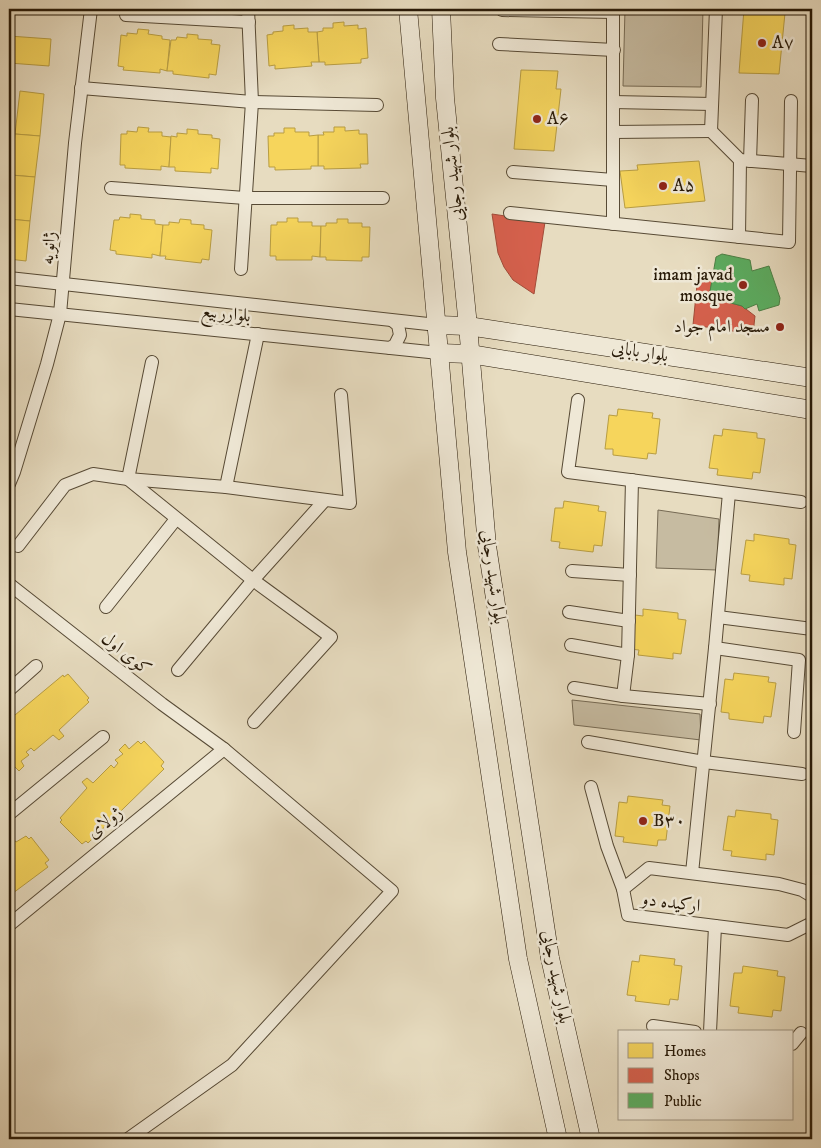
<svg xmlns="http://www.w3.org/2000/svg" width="821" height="1148" viewBox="0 0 821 1148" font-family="'IM FELL DW Pica',Amiri,serif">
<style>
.green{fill:#c6bba1;stroke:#766a54}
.homes{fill:#f6d55c;stroke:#b89d42}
.shops{fill:#d6604d;stroke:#a24b38}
.public{fill:#5aae61;stroke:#4b8146}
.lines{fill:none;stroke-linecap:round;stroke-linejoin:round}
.street-casing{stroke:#574a35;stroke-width:14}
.secondary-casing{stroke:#271907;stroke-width:19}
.street{stroke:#efe8d6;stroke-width:12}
.secondary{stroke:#efe8d6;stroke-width:18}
.poi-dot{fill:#8f2418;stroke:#efe8d6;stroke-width:2}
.labels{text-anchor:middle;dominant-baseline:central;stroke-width:5;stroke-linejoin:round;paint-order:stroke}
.poi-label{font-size:18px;fill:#271907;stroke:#efe8d6;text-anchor:start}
.street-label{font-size:18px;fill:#271907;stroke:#efe8d6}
</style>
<rect width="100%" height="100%" fill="#e7dcc0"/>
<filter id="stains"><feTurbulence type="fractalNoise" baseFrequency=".004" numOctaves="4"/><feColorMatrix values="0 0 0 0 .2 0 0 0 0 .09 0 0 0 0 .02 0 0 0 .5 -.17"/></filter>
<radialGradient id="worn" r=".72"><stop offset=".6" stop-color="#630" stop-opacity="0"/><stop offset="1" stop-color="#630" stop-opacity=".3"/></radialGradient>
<g class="green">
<path d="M625,9H703L701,87L623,86Z"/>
<path d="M658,510L719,519L717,570L656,568Z"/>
<path d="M572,700L700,714L701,740L574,725Z"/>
</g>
<g class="homes">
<path d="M744,9H781V12L785,13L779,74L739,73Z"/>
<path d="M344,22V26L358,25V29L366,28L368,58L361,59V63L325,65V62H319L317,32L323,31V28H333V23Z"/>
<path d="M294,25V29L308,28V32H317L319,62H311L312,66L275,69V65L269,66L267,35L273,34V32L283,31V26Z"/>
<path d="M138,29L149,30L148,34L162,36V39L170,40L167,71L160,69V73L123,70L124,67L118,66L121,35L127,36V33L137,34Z"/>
<path d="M187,34L198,35V39L212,40L211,44L220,45L216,75L209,74V78L173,74V71H167L171,40H176L177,37L187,38Z"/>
<path d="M9,36L51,39L49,66L9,63Z"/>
<path d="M521,70L558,71L556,89H561L554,151L514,149Z"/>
<path d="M20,91L44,94L40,136L15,134Z"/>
<path d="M138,127L149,128L148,132H162V136L171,137L169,167L161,166V170L125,168V165H120L121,134H127V131L137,132Z"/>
<path d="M334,127H345V131L359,130V134H367L368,164H360L361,168L324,169V166H318V135H324L323,132H334Z"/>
<path d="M284,128H295V132H309V136L318,135V166H311V169L275,170V167H269L268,136H274V133H284Z"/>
<path d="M187,129L198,130V134L212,135V138L220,139L218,169L211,168V173L175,171V167H169L171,136L177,137V133L187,134Z"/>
<path d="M15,134L40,136L35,177L11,175Z"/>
<path d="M699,161L705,201L625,208L620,171L638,170L637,165Z"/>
<path d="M11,175L35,177L30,221L9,219Z"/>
<path d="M130,214L141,215V219L155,220V224L163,225L160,256L152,254V258L116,254V251L110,250L114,220H119L120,217L130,218Z"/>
<path d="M287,218H298V222H312V226H321L320,257L312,256V260H276V256H270L271,225H277V222H287Z"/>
<path d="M9,219L30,221L26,261L9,259Z"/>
<path d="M180,219L191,220V224L204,225V229L212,230L209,260L202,259L201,263L165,259L166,256H160L163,225H169V222L179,223Z"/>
<path d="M337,219H348V223H362V227H370L369,257H362V261L326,260V257H320L321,226H326V223H337Z"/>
<path d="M618,409L653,413L652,418L660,419L656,454L648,453L647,459L613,455V449H605L609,415L617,416Z"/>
<path d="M723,429L757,433V438L765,439L760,473L753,472L752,479L717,475L718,469L709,468L714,435L722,436Z"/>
<path d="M564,501L599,506L598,511L606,512L602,546L594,545L593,552L559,548L560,542L551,541L555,508H563Z"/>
<path d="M754,534L789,539V544L796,545L792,579L784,578V585L749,581L750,575L741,574L746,540L754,541Z"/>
<path d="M643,609L678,613V619L686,620L681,654L673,653V659L638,655L639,650L630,649L635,615L643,616Z"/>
<path d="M734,673L769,677L768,682L776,683L771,717L764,716L763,723L729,719V713L721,712L725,679L733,680Z"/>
<path d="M68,674L89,698L87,700L89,702L59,730L64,736L59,740L53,735L34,751L31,748L26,752L29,755L21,761L24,766L19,771L14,766L9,770V720L63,675L64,677Z"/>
<path d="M138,741L141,744L144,741L164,762L161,766L164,769L88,843L86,841L82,844L60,822L62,820L60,818L87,788L82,782L87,778L93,783L111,765L114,768L118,763L115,760L123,754L119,750L125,744L129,749Z"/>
<path d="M628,796L663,800L662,805L670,806L666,840H658L657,846L623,842L624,837L615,836L619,802L627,803Z"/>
<path d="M736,810L771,814V819L778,820L774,855L766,854V860L731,856L732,851L723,850L728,816L735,817Z"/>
<path d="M26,836L29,839L31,837L49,860L45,863L48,867L9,896V840L12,837L16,842Z"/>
<path d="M640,955L675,959L674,965L682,966L678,1000L670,999L669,1005L635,1001L636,996L627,995L632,961L639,962Z"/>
<path d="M743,966L778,971L777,976L785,977L781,1011L773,1010L772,1017L738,1013L739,1007L730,1006L734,973H742Z"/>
</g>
<g class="shops">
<path d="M492,214L545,222L534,294L513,280L504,267L498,253Z"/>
<path d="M698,275L713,277L709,297L742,306L755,316L753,334L693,325Z"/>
</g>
<path class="public" d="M722,254L750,260L752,271L769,266L780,298L779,305L759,311L757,304L745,309L742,306L709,297L716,257Z"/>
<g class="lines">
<g class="street-casing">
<g id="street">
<path d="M502,10L613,12"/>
<path d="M126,15L249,22"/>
<path d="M499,44L614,50"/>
<path d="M81,88L252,102L377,105"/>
<path d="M613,102L712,104"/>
<path d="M711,131L716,9"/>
<path d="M711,131L740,160L812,166"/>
<path d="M613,132L711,131"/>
<path d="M750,161L752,100"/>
<path d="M513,172L613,180"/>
<path d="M111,188L245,198H383"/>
<path d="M510,213L789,242L791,101"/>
<path d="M613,224V9"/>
<path d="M739,237L740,160"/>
<path d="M241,269L252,102L248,9"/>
<path d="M9,278L437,325"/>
<path d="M9,309L439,353"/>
<path d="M390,348L395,345L400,335L398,325L393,321"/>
<path d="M152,362L128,479L253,580L331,637L254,722"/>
<path d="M578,400L568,472L801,502"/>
<path d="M9,484L14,472L47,364L60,314L75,143L91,9"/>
<path d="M226,487L258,334"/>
<path d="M18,546L65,485L93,474L128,479L226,487L350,503L341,395"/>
<path d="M572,571L630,575"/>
<path d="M9,584L162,704L224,749L392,891L232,1065L128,1139"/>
<path d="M106,607L176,519"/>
<path d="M569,612L629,621"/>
<path d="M718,617L812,629"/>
<path d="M571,645L628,655"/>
<path d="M715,648L799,660L794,732"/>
<path d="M178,670L253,580L325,500"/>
<path d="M574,688L623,696L710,704"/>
<path d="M9,690L36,666"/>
<path d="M623,696L628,655L632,480"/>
<path d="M588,742L704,762L802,774"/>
<path d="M591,787L607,846L623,889"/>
<path d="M9,814L103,737"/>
<path d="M692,873L715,648L729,493"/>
<path d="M812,896L802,890L779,884L649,868L623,889L628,915L788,935L812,923"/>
<path d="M9,925L224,749"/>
<path d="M653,1026L695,1032"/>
<path d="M710,1032L715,926"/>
<path d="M792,1044L801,1033"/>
</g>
</g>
<g class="secondary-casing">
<g id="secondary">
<path d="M408,9L457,552L518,959L558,1139"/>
<path d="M441,9L445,98L468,326L487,546L550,958L591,1139"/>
<path d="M437,325L468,326L812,378"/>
<path d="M439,353L470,354L812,410"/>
</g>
</g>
<use href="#street" class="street"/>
<use href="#secondary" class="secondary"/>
</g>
<g class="poi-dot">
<circle cx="762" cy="43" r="5"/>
<circle cx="537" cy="119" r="5"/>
<circle cx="663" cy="186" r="5"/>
<circle cx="743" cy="285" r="5"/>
<circle cx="780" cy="327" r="5"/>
<circle cx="643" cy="821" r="5"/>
</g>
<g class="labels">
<g class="poi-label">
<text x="772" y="43">A۷</text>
<text x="547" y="119">A۶</text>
<text x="673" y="186">A۵</text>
<text x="733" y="275" text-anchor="end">imam javad<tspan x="733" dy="21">mosque</tspan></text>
<text x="770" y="327" text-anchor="end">مسجد امام جواد</text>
<text x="653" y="821">B۳۰</text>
</g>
<g class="street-label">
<text transform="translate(453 174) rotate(-96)">بلوار شهید رجایی</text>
<text transform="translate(49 248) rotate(-85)">ژانویه</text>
<text transform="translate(226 314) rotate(6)">بلوارربیع</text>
<text transform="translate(640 352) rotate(9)">بلوار بابایی</text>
<text transform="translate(493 577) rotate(82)">بلوار شهید رجایی</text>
<text transform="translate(126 654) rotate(38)">کوی اول</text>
<text transform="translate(105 823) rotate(-39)">ژولای</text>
<text transform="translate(671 903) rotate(7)">ارکیده دو</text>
<text transform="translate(556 977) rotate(79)">بلوار شهید رجایی</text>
</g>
</g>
<rect width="821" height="1148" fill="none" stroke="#e7dcc0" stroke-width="30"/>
<rect x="10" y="10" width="801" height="1128" fill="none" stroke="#271907" stroke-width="2.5"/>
<rect x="15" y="15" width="791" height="1118" fill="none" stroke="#271907"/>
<rect x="618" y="1030" width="175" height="90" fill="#efe8d6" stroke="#9f9583"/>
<rect x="628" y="1043" width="25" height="15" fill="#f6d55c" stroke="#9f9583"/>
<text x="664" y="1056" font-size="15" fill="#271907">Homes</text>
<rect x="628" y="1068" width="25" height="15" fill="#d6604d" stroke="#9f9583"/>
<text x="664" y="1080" font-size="15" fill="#271907">Shops</text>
<rect x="628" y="1093" width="25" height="15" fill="#5aae61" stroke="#9f9583"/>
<text x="664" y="1106" font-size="15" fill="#271907">Public</text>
<rect width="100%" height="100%" filter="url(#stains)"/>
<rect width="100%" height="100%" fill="url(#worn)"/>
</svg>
